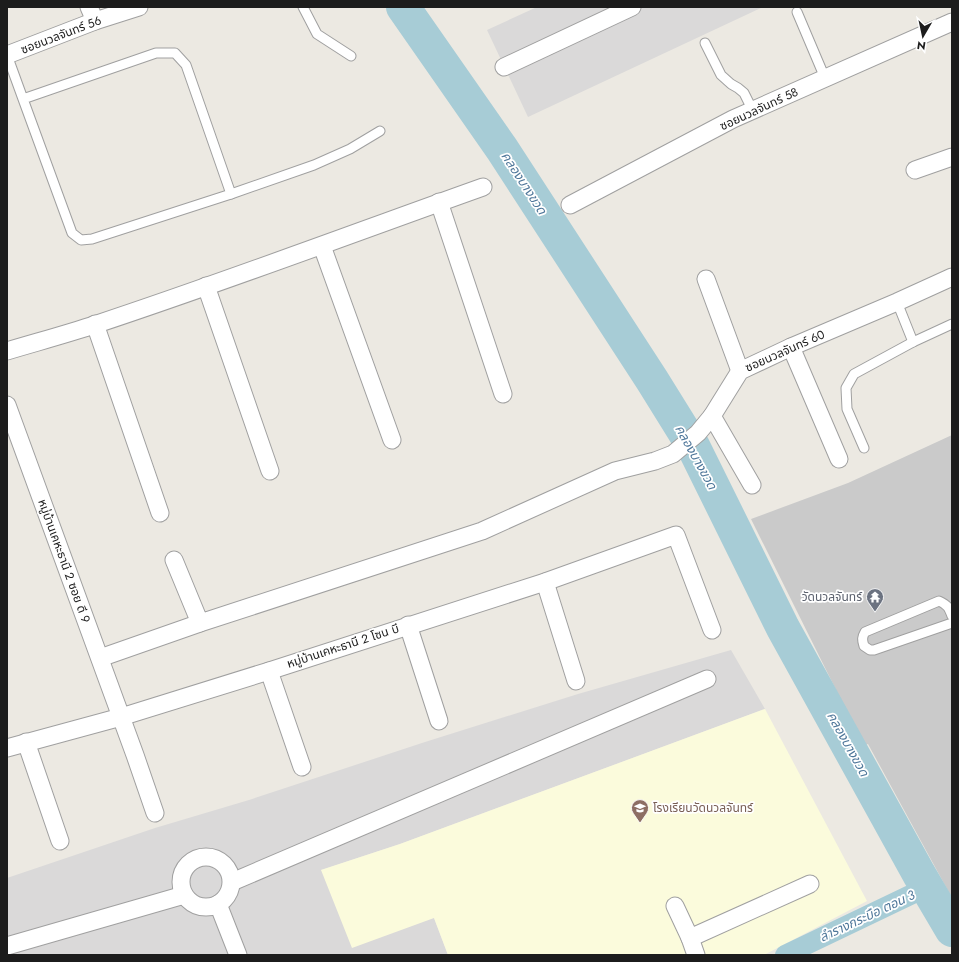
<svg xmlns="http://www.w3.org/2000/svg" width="959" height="962" viewBox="0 0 959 962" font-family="Jost,'Noto Sans Thai',sans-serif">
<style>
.residential{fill:#dad9d9}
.education{fill:#fbfbdc}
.religious{fill:#cacaca}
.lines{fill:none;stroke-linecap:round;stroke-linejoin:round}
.canal{stroke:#a7ccd6;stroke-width:20}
.river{stroke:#a7ccd6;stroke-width:34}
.service-casing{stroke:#a0a0a0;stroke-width:11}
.minor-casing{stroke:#a0a0a0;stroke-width:19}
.service{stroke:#fff;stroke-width:9}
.minor{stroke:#fff;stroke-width:17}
.labels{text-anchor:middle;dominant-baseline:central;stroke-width:3.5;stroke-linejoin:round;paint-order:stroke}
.street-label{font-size:12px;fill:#1c1c1c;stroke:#fff}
.worship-label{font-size:12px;fill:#5b616d;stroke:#fff;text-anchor:end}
.education-label{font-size:12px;fill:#785e54;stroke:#fff;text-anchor:start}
.water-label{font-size:13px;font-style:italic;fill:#4f779a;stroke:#fff}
</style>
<rect width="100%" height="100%" fill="#ece9e2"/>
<g class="residential">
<path d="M537,7H763L528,117L487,30Z"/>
<path d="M731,650L765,709L400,844L321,870L434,918L448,955H7V878L155,828L249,800L425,742L578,694Z"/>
</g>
<path class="education" d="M765,709L867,901L764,955H448L434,918L352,948L321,870L400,844Z"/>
<path class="religious" d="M952,435V898L868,744L860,747L839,709L844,706L751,519L848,483Z"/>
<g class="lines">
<path class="canal" d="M785,955L927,887"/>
<path class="river" d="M403,7L502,149L652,380L693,446L783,628L919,874L952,930"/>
<g class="service-casing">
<g id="service">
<path d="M303,7L317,34L351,56"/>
<path d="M797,12L825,78"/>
<path d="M705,43L721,75L731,84L738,88L744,93L753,111"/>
<path d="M7,55L23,99L156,53H175L186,65L231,194L92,239L81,240L72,233L23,99"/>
<path d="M231,194L314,165L350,149L380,131"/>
<path d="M897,302L913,342"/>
<path d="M864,448L847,409L846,388L854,374L913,342L952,324"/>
<path d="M952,616C949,608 948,605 939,601L865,632C862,637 862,640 864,646L870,650H874L952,623"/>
</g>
</g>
<g class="minor-casing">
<g id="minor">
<path d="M89,7L95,21"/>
<path d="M7,55L95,21L139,7"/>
<path d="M504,67L632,7"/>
<path d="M915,170L952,157"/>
<path d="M439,202L503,394"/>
<path d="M570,205L733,119L952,22"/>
<path d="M322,246L392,440"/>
<path d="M706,279L740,371"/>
<path d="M206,286L270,471"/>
<path d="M95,324L160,513"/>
<path d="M791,347L839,459"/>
<path d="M7,351C37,342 67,334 97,324C227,281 354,233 483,187"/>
<path d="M7,405L135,755L155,813"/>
<path d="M752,485L712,416L740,371L791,347L897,302L952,277"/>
<path d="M174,560L200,623L482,531L615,471L655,461L673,454L698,433L712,416"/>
<path d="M545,582L576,681"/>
<path d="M408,625L439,721"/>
<path d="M100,658L200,623"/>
<path d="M269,671L302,767"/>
<path d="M26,742L60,841"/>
<path d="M7,748L121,717L269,671L545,582L676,535L712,630"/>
<circle cx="206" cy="882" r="25"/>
<path d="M232,882L707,679"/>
<path d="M218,904L238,955"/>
<path d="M675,906L690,938L696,955"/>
<path d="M690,938L810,884"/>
<path d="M7,946L184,895"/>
</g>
</g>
<use href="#service" class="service"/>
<use href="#minor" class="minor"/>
</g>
<defs>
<g id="temple-pin" transform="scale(0.9)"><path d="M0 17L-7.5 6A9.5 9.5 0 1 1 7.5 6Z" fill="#6b7280" stroke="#fff"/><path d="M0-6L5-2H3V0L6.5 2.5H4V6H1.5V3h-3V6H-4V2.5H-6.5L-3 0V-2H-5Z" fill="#fff"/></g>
<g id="school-pin" transform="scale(0.9)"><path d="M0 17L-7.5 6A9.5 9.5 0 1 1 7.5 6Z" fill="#8d6e63" stroke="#fff"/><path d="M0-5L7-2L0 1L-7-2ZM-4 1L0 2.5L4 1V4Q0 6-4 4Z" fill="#fff"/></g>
</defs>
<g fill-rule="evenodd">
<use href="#temple-pin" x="875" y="597"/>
<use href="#school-pin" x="640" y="808"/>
</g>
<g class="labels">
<g class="street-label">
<text transform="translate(61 35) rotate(-21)">ซอยนวลจันทร์ 56</text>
<text transform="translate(759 109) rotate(-25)">ซอยนวลจันทร์ 58</text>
<text transform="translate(785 351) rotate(-24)">ซอยนวลจันทร์ 60</text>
<text transform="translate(64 561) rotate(70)">หมู่บ้านเคหะธานี 2 ซอย ดี 9</text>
<text transform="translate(343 646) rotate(-18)">หมู่บ้านเคหะธานี 2 โซน บี</text>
</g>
<g class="worship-label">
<text x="862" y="597">วัดนวลจันทร์</text>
</g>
<g class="education-label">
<text x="653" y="808">โรงเรียนวัดนวลจันทร์</text>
</g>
<g class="water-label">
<text transform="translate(524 183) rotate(57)">คลองบางขวด</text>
<text transform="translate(696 457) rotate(61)">คลองบางขวด</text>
<text transform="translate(848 744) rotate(61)">คลองบางขวด</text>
<text transform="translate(867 916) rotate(-25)">ลำรางกระบือ ตอน 3</text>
</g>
</g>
<rect width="959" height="962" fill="none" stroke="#1c1c1c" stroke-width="16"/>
<g transform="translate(923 36) rotate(189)" stroke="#ffffff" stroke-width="3" paint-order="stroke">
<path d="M0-3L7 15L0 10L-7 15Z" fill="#1c1c1c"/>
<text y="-6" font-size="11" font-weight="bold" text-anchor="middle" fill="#1c1c1c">N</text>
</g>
</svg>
